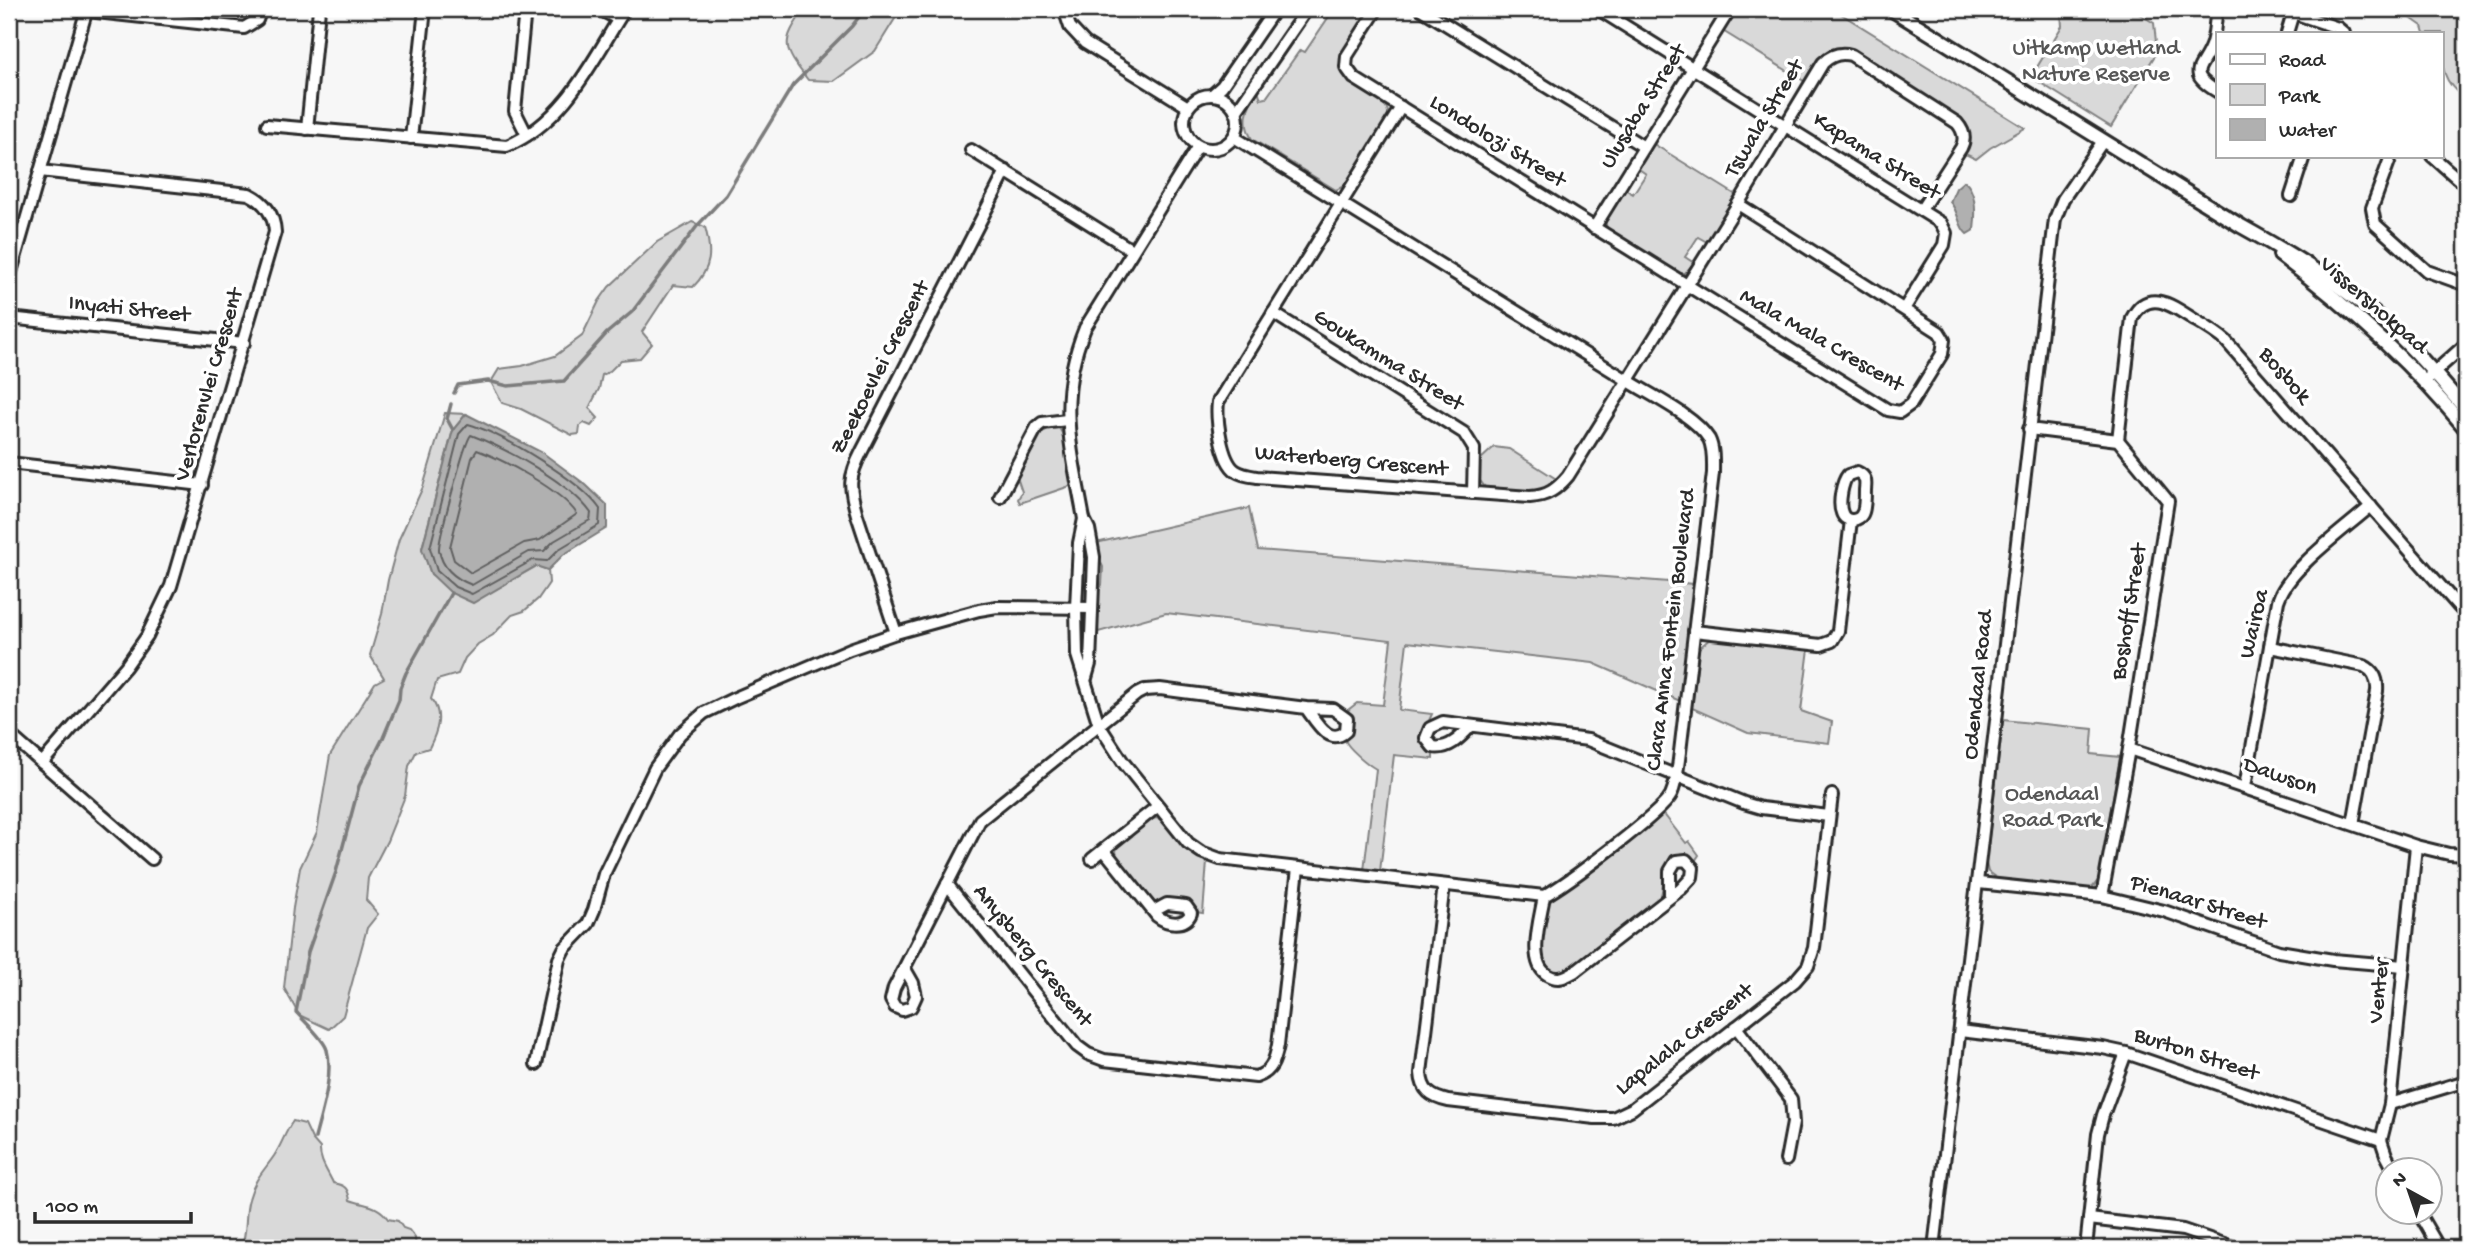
<svg xmlns="http://www.w3.org/2000/svg" width="2475" height="1257" viewBox="0 0 2475 1257" font-family="'Gochi Hand',sans-serif">
<style>
.green{fill:#d9d9d9;stroke:#828282;stroke-width:2}
.water{fill:#b0b0b0;stroke:#7b7b7b;stroke-width:2}
.lines{fill:none;stroke-linecap:round;stroke-linejoin:round}
.shore{stroke:#606060;stroke-width:2}
.stream{stroke:#7b7b7b;stroke-width:3.5}
.minor-casing{stroke:#2b2b2b;stroke-width:16}
.major-casing{stroke:#2b2b2b;stroke-width:18}
.minor{stroke:#fff;stroke-width:10}
.major{stroke:#fff;stroke-width:12}
.labels{text-anchor:middle;dominant-baseline:central;stroke-width:7;stroke-linejoin:round;paint-order:stroke}
.park-label{font-size:23px;fill:#565656;stroke:#fff}
.street-label{font-size:23px;fill:#2b2b2b;stroke:#fff}
</style>
<rect width="100%" height="100%" fill="#f7f7f7"/>
<filter id="ink" filterUnits="userSpaceOnUse"><feTurbulence type="fractalNoise" baseFrequency=".0143" numOctaves="2"/><feDisplacementMap in="SourceGraphic" scale="14" xChannelSelector="R" yChannelSelector="G"/><feConvolveMatrix kernelMatrix="1 2 1 2 8 2 1 2 1" color-interpolation-filters="sRGB"/></filter>
<g filter="url(#ink)">
<g class="green">
<path d="M805,9H901L875,51L834,81L808,80C783,48 780,43 805,9Z"/>
<path d="M1334,9H1371L1342,68C1350,90 1392,95 1388,118L1346,185L1336,190L1252,139C1241,121 1248,105 1258,90L1261,99L1266,98L1300,50L1305,52Z"/>
<path d="M1735,9H1833L2025,128L1990,148L1976,159L1963,153L1968,131L1958,117L1841,49L1825,55L1807,83L1721,30Z"/>
<path d="M2098,9H2131L2154,23L2157,52L2111,127L2031,77L2062,26L2061,13Z"/>
<path d="M2398,9H2466V100C2439,79 2442,65 2442,33H2424L2422,26Z"/>
<path d="M1652,143L1736,195L1707,242L1698,237L1685,257L1694,263L1685,273H1677L1607,229L1605,220L1623,188L1633,194L1646,174L1636,167Z"/>
<path d="M692,222L705,227C712,252 712,268 693,287L673,285L642,332L652,344L640,358L621,360L609,372L602,375L599,389L589,408L598,418L591,426L584,423L580,426L579,434L572,435L521,409L502,403L491,382L499,369L522,366L555,356L582,336L599,301L609,287L657,242Z"/>
<path d="M445,413L466,414L453,430L422,548L431,574L473,602L537,566L548,570L549,583L538,599L524,611L512,615L493,635L478,644L465,658L458,674L437,680L431,699C444,714 437,732 429,748L416,752L409,766L405,796L387,841L368,878L366,900L378,914L367,928L343,1016L329,1029L299,1015L284,988L293,908L300,868L317,832L330,755L375,683L384,678L370,655L382,614L388,580L399,539L423,487Z"/>
<path d="M1054,427L1059,428L1062,433L1073,485L1020,503L1018,499L1022,492L1017,477C1025,459 1033,431 1054,427Z"/>
<path d="M1494,447L1509,449L1558,480L1544,490L1530,492L1485,487L1478,478L1480,460Z"/>
<path d="M1249,508L1258,550L1694,584L1680,701L1593,663L1407,642L1399,710L1432,714L1427,725L1429,750L1433,753V759L1394,755L1380,871L1364,870L1376,769C1367,764 1348,748 1345,740C1355,731 1355,720 1348,710L1357,703L1383,705L1391,640L1166,613L1095,633L1097,593L1102,585L1103,567L1098,557L1096,543Z"/>
<path d="M1711,638L1809,649L1801,711L1832,722L1829,743L1748,733L1692,708L1699,648Z"/>
<path d="M2003,720L2093,729L2091,754L2120,757L2099,879L2092,888L2084,889L1998,879L1988,872L1986,863Z"/>
<path d="M1663,813L1686,843L1689,841L1699,855L1695,861C1690,857 1687,856 1680,857C1659,859 1666,885 1660,898L1569,971C1529,985 1544,923 1548,903Z"/>
<path d="M1156,818C1174,823 1183,853 1207,862L1203,913L1196,912C1186,890 1168,906 1152,902L1118,858C1116,853 1115,851 1118,847C1122,838 1147,820 1156,818Z"/>
<path d="M293,1121L305,1124L312,1139L320,1148C319,1160 328,1172 333,1183C345,1185 348,1188 350,1200C366,1206 378,1204 388,1219L398,1221L403,1228L409,1230L415,1238L416,1248H241C248,1233 244,1215 249,1199C255,1178 263,1172 274,1156C282,1144 285,1132 293,1121Z"/>
</g>
<g class="water">
<path d="M1964,181C1977,191 1976,214 1974,230L1967,234C1958,227 1959,211 1950,202L1956,188Z"/>
<path d="M466,414L543,453L586,485L607,505V528L563,555L548,570L536,566L473,603L451,593L431,574L422,549L453,430Z"/>
</g>
<g class="lines">
<g class="shore">
<path d="M468,424C501,433 581,481 600,509L599,525L559,549L547,561L533,560L472,594L455,587L437,571L430,548L459,434Z"/>
<path d="M471,435C505,448 570,483 591,513L590,520L554,541L544,551L529,552L472,585C456,579 442,568 439,550C438,540 465,441 471,435Z"/>
<path d="M477,450C504,460 561,490 577,514L540,540L524,543L471,573L454,560L450,547L472,458Z"/>
</g>
<g class="stream">
<path d="M454,393L458,385L488,381L508,386L564,381L607,333L632,312L698,225L726,195L793,85L852,26L865,9"/>
<path d="M451,404L447,419L453,430"/>
<path d="M315,1138C321,1114 334,1075 327,1050C325,1040 304,1021 296,1012L308,952L336,872L359,786L383,738L399,700L400,688L406,673L451,593"/>
</g>
<g class="minor-casing">
<g id="minor">
<path d="M525,9L515,111L527,135"/>
<path d="M599,9L618,19"/>
<path d="M1064,9L1070,27L1085,43L1188,107"/>
<path d="M1377,9L1347,56L1346,67L1354,78L1888,410L1900,412L1911,404L1942,354L1944,340L1939,332L1738,204"/>
<path d="M1421,9L1644,147"/>
<path d="M1598,9L1941,223L1946,233L1944,245L1904,309"/>
<path d="M2217,9C2215,20 2215,32 2212,43C2204,69 2183,71 2218,92"/>
<path d="M2282,9L2338,28L2344,33"/>
<path d="M87,11L244,28L257,20L261,9"/>
<path d="M2287,33L2293,13"/>
<circle cx="1211" cy="122" r="27"/>
<path d="M1212,95L1222,86L1275,9"/>
<path d="M1401,107L1218,402C1216,418 1221,461 1236,471C1242,475 1250,476 1257,477L1530,497C1548,496 1557,489 1568,476L1738,204L1823,63C1831,55 1840,52 1851,55L1957,123C1964,131 1966,139 1961,148L1921,210"/>
<path d="M1236,112L1307,9"/>
<path d="M267,125L507,146C566,121 593,59 625,9"/>
<path d="M307,129L319,9"/>
<path d="M411,138L425,9"/>
<path d="M971,150L1132,250"/>
<path d="M2391,156L2372,208L2375,224L2427,271L2466,285"/>
<path d="M2432,156L2466,186"/>
<path d="M40,171L249,194C265,202 274,214 275,232L171,586L147,636L126,666L42,763"/>
<path d="M2291,196L2304,156"/>
<path d="M1594,228L1730,9"/>
<path d="M9,279L87,9"/>
<path d="M1273,313L1464,433L1474,449L1473,493"/>
<path d="M9,318L244,343"/>
<path d="M2429,377L2466,344"/>
<path d="M2029,429L2118,440L2168,501L2129,749L2102,896"/>
<path d="M2118,440L2132,318C2148,287 2173,306 2193,319C2205,326 2216,332 2226,341L2466,615"/>
<path d="M9,463L202,485"/>
<path d="M1857,472C1866,476 1866,481 1865,490C1865,497 1865,506 1863,512C1860,522 1845,523 1842,513C1838,504 1842,482 1848,475Z"/>
<path d="M1000,497L1037,427L1042,423L1067,420"/>
<path d="M1084,519L1079,543L1076,608L1077,655L1099,725L1123,762L1188,843L1201,852L1220,859L1544,896C1565,885 1662,813 1671,795C1677,782 1678,766 1680,752L1713,473C1713,462 1714,449 1709,439C1695,416 1650,395 1627,380L1234,137"/>
<path d="M1694,631L1821,645L1832,641L1838,631L1851,520"/>
<path d="M896,633L857,515C849,487 848,478 862,451L1006,171"/>
<path d="M2270,647L2364,666C2374,671 2378,679 2377,691L2353,824"/>
<path d="M1086,678L1090,664L1094,557L1089,529L1084,519C1071,447 1056,399 1085,328L1198,146"/>
<path d="M1470,727C1460,738 1448,750 1433,747L1426,738L1430,728L1443,722L1588,740L1744,803L1761,808L1829,816"/>
<path d="M9,734L152,859"/>
<path d="M2129,749L2416,846L2449,854L2466,855"/>
<path d="M2245,787L2278,601C2288,569 2344,530 2371,506"/>
<path d="M1104,850L1157,916C1167,924 1185,927 1191,913L1186,906L1167,904L1154,911"/>
<path d="M1092,859L1158,806"/>
<path d="M1979,883L2102,896L2164,911L2279,951L2333,960L2404,966"/>
<path d="M947,884L1077,1046L1088,1054L1104,1060L1256,1077C1272,1072 1275,1060 1278,1045L1298,868"/>
<path d="M1444,885L1421,1073C1422,1091 1431,1097 1448,1101L1595,1118H1613L1632,1109L1795,981L1808,966L1814,948L1832,795"/>
<path d="M1544,896C1541,916 1526,963 1548,975C1558,981 1565,977 1574,972L1681,889L1692,877L1693,868L1686,860L1676,861L1670,871V896"/>
<path d="M905,969L913,983L916,996L911,1007L902,1010L895,1007L891,1000L894,988L980,820L1137,694L1145,690L1160,689L1306,708L1333,709L1347,719L1346,731C1329,747 1316,721 1306,708"/>
<path d="M1736,1027L1791,1099L1793,1123L1786,1160"/>
<path d="M1960,1031L2103,1048L2126,1053L2381,1140L2386,1155L2394,1170"/>
<path d="M536,1064L559,959L564,949L588,924L594,910L604,874L655,768L680,734L704,713L735,698L850,649L896,633L979,610L997,607L1092,608"/>
<path d="M2390,1104L2466,1081"/>
<path d="M2381,1140L2390,1104L2416,846"/>
<path d="M2418,1212L2439,1248"/>
<path d="M2089,1219L2183,1230L2236,1248"/>
<path d="M1934,1248L2055,219L2063,199L2103,141"/>
<path d="M2086,1248L2098,1134L2103,1115L2126,1053"/>
</g>
</g>
<g class="major-casing">
<g id="major">
<path d="M1891,9L2241,226C2295,256 2347,288 2393,330C2420,355 2443,383 2466,410"/>
<path d="M2280,255C2349,307 2412,363 2466,429"/>
</g>
</g>
<use href="#minor" class="minor"/>
<use href="#major" class="major"/>
</g>
</g>
<g class="labels">
<g class="park-label">
<text x="2096" y="49">Uitkamp Wetland<tspan x="2096" dy="26">Nature Reserve</tspan></text>
<text x="2052" y="795">Odendaal<tspan x="2052" dy="26">Road Park</tspan></text>
</g>
<g class="street-label">
<text transform="translate(1644 107) rotate(-58)">Ulusaba Street</text>
<text transform="translate(1765 119) rotate(-59)">Tswala Street</text>
<text transform="translate(1497 142) rotate(32)">Londolozi Street</text>
<text transform="translate(1876 157) rotate(32)">Kapama Street</text>
<text transform="translate(2373 306) rotate(41)">Vissershokpad</text>
<text transform="translate(129 310) rotate(6)">Inyati Street</text>
<text transform="translate(1821 341) rotate(30)">Mala Mala Crescent</text>
<text transform="translate(1388 361) rotate(32)">Goukamma Street</text>
<text transform="translate(881 368) rotate(-63)">Zeekoevlei Crescent</text>
<text transform="translate(2284 376) rotate(49)">Bosbok</text>
<text transform="translate(210 385) rotate(-74)">Verlorenvlei Crescent</text>
<text transform="translate(1351 462) rotate(5)">Waterberg Crescent</text>
<text transform="translate(2130 612) rotate(-81)">Boshoff Street</text>
<text transform="translate(2255 624) rotate(-77)">Wairoa</text>
<text transform="translate(1672 630) rotate(-83)">Clara Anna Fontein Boulevard</text>
<text transform="translate(1979 685) rotate(-84)">Odendaal Road</text>
<text transform="translate(2280 777) rotate(19)">Dawson</text>
<text transform="translate(2198 903) rotate(17)">Pienaar Street</text>
<text transform="translate(1032 956) rotate(51)">Anysberg Crescent</text>
<text transform="translate(2380 991) rotate(-84)">Venter</text>
<text transform="translate(1685 1040) rotate(-38)">Lapalala Crescent</text>
<text transform="translate(2196 1055) rotate(18)">Burton Street</text>
</g>
</g>
<rect width="2475" height="1257" fill="none" stroke="#fff" stroke-width="35"/>
<rect x="18" y="18" width="2440" height="1222" fill="none" stroke="#2b2b2b" stroke-width="2.5" filter="url(#ink)"/>
<rect x="2216" y="32" width="228" height="126" fill="#ffffff" stroke="#aaaaaa" stroke-width="2"/>
<rect x="2230" y="54" width="35" height="10" fill="#ffffff" stroke="#aaaaaa" stroke-width="2"/>
<text x="2279" y="66" font-size="21" fill="#2b2b2b">Road</text>
<rect x="2230" y="84" width="35" height="21" fill="#d9d9d9" stroke="#aaaaaa" stroke-width="2"/>
<text x="2279" y="102" font-size="21" fill="#2b2b2b">Park</text>
<rect x="2230" y="119" width="35" height="21" fill="#b0b0b0" stroke="#aaaaaa" stroke-width="2"/>
<text x="2279" y="136" font-size="21" fill="#2b2b2b">Water</text>
<g transform="translate(2409 1191) rotate(320)"><circle r="33" fill="#ffffff" stroke="#aaaaaa" stroke-width="2"/>
<path d="M0-5L12 26L0 18L-12 26Z" fill="#2b2b2b"/>
<text y="-10" font-size="19" font-weight="bold" text-anchor="middle" fill="#2b2b2b">N</text>
</g>
<path d="M35 1212v10h156v-10" fill="none" stroke="#2b2b2b" stroke-width="3.5"/>
<text x="46" y="1212" font-size="21" fill="#2b2b2b" stroke="#ffffff" stroke-width="5" paint-order="stroke">100 m</text>
</svg>
